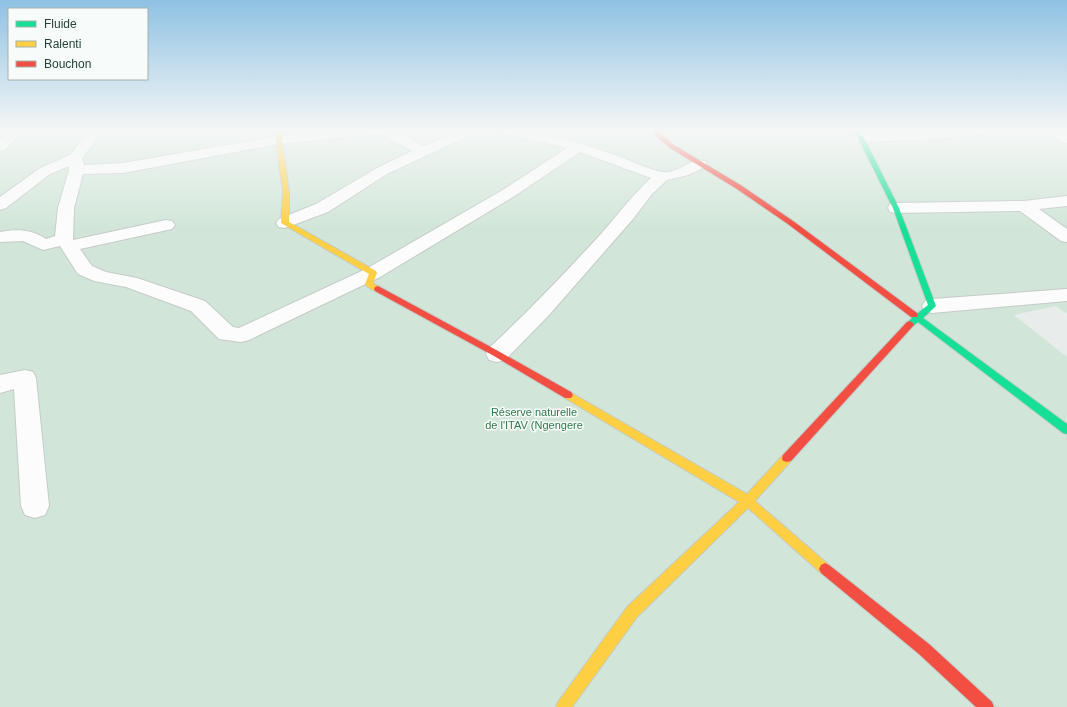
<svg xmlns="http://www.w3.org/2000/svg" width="1067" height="707" viewBox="0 0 1067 707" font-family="Arial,sans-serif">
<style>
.green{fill:#d1e6d8}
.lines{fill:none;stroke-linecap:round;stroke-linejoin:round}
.street-casing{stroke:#c5cac8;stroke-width:2}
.fast-casing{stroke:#c3cbc8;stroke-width:2}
.slow-casing{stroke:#c3cbc8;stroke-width:2}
.jam-casing{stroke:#c3cbc8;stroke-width:2}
.street{fill:#fcfcfc;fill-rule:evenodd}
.fast{fill:#16e098;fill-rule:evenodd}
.slow{fill:#ffcf43;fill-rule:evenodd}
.jam{fill:#f24e42;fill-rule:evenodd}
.labels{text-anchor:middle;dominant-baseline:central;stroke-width:3;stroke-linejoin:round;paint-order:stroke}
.park-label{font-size:11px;fill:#2d7a4b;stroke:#f7fbf9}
</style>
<rect width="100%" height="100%" fill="#e8edeb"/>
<path class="green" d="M0,129H1067V314L1056,306L1014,315L1067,357V707H0Z"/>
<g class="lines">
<g class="street-casing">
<g id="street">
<path d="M10,129H24L5,150L0,151V139Z"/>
<path d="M91,129H105L82,158L84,165L123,163L279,136L350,129H392L424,146L462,129H479L477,132L387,174L328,212L285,228L279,227L276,223L279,219L316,204L377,168L412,151L381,134H378L279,144L123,173L83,174L74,208L73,240L166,220L172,221L175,225L172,229L80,249L92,266L106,272L137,278L205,301L233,327L239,328L366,269L501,191L567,148L498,132L496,129C537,129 577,142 615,155C630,160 646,169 662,172C677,175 690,157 705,161L707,164L705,167L688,175L667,180L652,194L633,219L549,315L505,360L497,362L489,360L486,354L489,348C528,312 564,274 600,235C617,216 632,195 651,178L580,152L513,197L380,277L249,340L241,342L219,339L191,311L126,287L94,281L78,274L60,246L43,250L23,241L0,242V232C16,229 32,229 46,239L55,236L58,208L69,170V166L50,174L6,208L0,210V197L40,168L70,155Z"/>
<path d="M960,129H999L997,132L992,133L941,139L861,142L856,141L854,138L856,135L861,134Z"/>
<path d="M1043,129H1059L1067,133V143L1062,142Z"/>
<path d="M1067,196V206L1039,209L1067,229V242L1061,241L1020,211L896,213L890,212L888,208L890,204L896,203L1024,201Z"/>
<path d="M1067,289V301L932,313L925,311L922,306L925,301L932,299Z"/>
<path d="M25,370L33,372L36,378L49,506L45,515L35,518L25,515L21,506L14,389L0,393V375Z"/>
</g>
</g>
<g class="fast-casing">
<path id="fast" d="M851,129H857L864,138L899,208L936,306L923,318L1067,424V434L1063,433L918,322L913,326H907L906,324L912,318L910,315L911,313H918L928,305L893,208L858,138Z"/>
</g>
<g class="slow-casing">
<g id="slow">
<path d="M278,129H284L282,140L289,192V222L376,271L377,273L373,283L382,289L381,291C375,292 368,288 365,284L369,274L281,223L283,192L276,140Z"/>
<path d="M568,391L747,494L783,455L787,454L791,455L792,458L791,461L755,501L829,565L831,569L829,573L825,575L821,573L748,508L637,617L572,707H556L558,702L627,607L739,502L565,398L563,395L565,392Z"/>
</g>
</g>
<g class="jam-casing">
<g id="jam">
<path d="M652,129H658L661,134L674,145L742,186L793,221L917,313L918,315L917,317H911L788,224L737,189L670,148L656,136Z"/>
<path d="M378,286L500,352L571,392L573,395L571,398H565L494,356L375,291L374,289L375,287Z"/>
<path d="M910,321L914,324L913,326L791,461L787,462L783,461L782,458L783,455L907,322Z"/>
<path d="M825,563L829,565L929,644L992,702L994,707H976L919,654L821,573L819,569L821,565Z"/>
</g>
</g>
<use href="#street" class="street"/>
<use href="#fast" class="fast"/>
<use href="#slow" class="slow"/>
<use href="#jam" class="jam"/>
</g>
<linearGradient id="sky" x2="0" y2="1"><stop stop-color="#8fc1e3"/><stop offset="0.57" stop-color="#f5f7f6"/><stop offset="1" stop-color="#f5f7f6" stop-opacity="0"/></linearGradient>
<rect width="1067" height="228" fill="url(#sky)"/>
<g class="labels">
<g class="park-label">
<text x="534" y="412">Réserve naturelle<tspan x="534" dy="13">de l'ITAV (Ngengere</tspan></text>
</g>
</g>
<rect x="8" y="8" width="140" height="72" fill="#f7fbf9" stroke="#a3b1ad"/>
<rect x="16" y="21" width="20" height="6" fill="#16e098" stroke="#a3b1ad"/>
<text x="44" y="28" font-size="12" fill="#24423a">Fluide</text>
<rect x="16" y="41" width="20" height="6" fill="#ffcf43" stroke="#a3b1ad"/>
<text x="44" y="48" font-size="12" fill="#24423a">Ralenti</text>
<rect x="16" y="61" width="20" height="6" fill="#f24e42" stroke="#a3b1ad"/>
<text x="44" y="68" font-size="12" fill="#24423a">Bouchon</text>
</svg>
